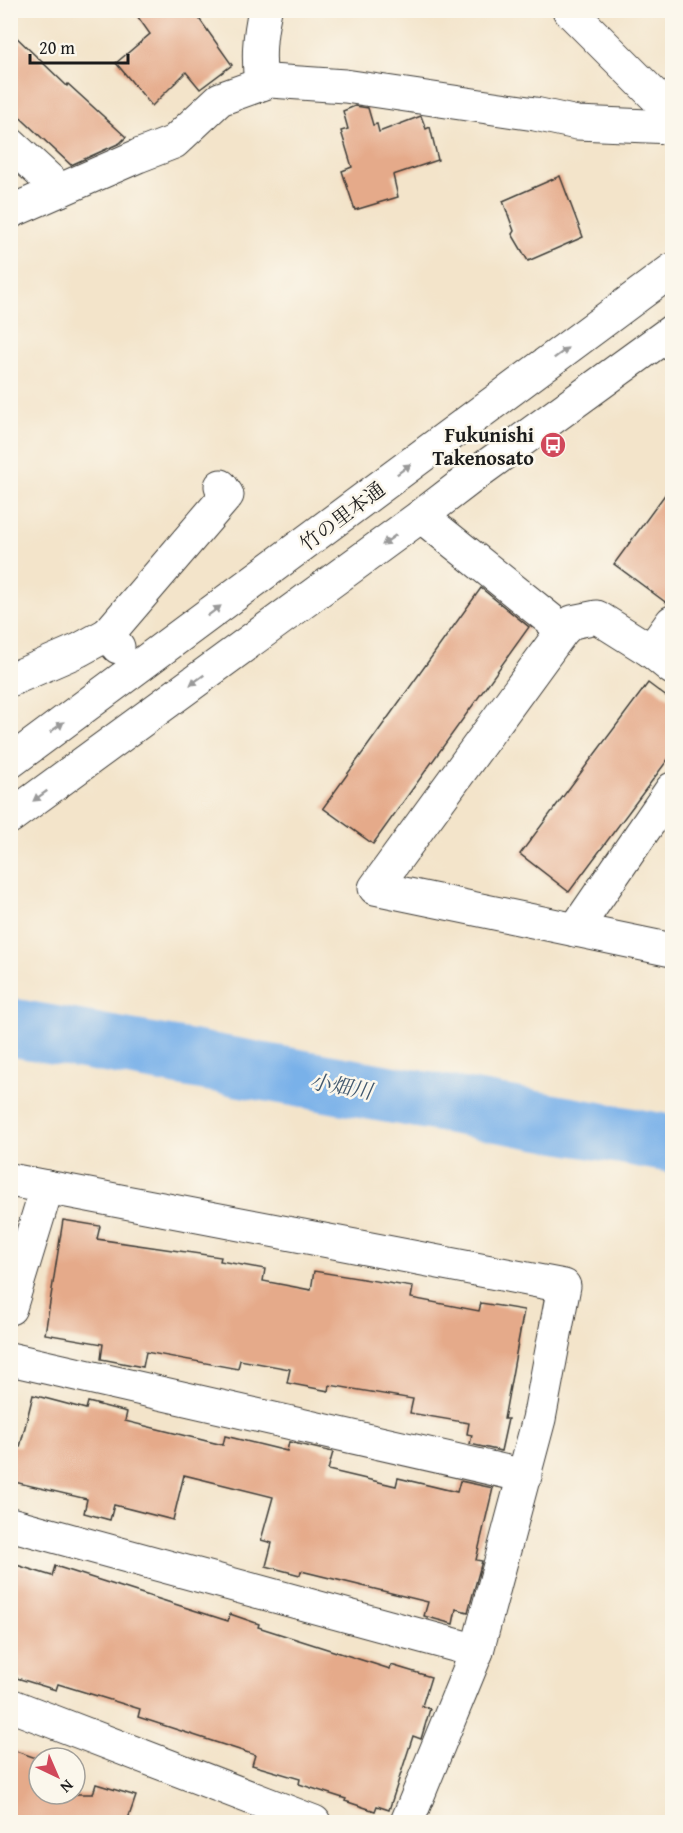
<svg xmlns="http://www.w3.org/2000/svg" width="683" height="1833" viewBox="0 0 683 1833" font-family="'Gentium Book Plus','Noto Serif JP',serif">
<style>
.lines{fill:none;stroke-linecap:round;stroke-linejoin:round}
.river{stroke:#79b1e9;stroke-width:58}
.building{fill:#e5aa8a}
.minor-casing{stroke:#3c3a36;stroke-width:35}
.minor{stroke:#fff;stroke-width:33}
.oneway{fill:#999}
.labels{text-anchor:middle;dominant-baseline:central;stroke-width:5;stroke-linejoin:round;paint-order:stroke}
.poi-label{font-size:20px;font-weight:bold;fill:#1c1c1c;stroke:#fbf7ec;text-anchor:end}
.street-label{font-size:20px;fill:#1c1c1c;stroke:#fbf7ec}
.water-label{font-size:21px;font-style:italic;fill:#41586e;stroke:#fbf7ec}
</style>
<rect width="100%" height="100%" fill="#fbf7ec"/>
<filter id="ink" filterUnits="userSpaceOnUse"><feTurbulence type="fractalNoise" baseFrequency=".0167" numOctaves="2"/><feDisplacementMap in="SourceGraphic" scale="12" xChannelSelector="R" yChannelSelector="G"/><feConvolveMatrix kernelMatrix="1 2 1 2 8 2 1 2 1" color-interpolation-filters="sRGB"/></filter>
<filter id="wash" filterUnits="userSpaceOnUse"><feTurbulence type="fractalNoise" baseFrequency=".008" numOctaves="4" result="noise"/><feDisplacementMap in="SourceGraphic" scale="24" xChannelSelector="R" yChannelSelector="G"/><feGaussianBlur stdDeviation="1.35" result="paint"/><feColorMatrix in="noise" values="0 0 0 0 0 0 0 0 0 0 0 0 0 0 0 0 0 1.4 0 .05"/><feComposite in="paint" operator="in"/></filter>
<g filter="url(#wash)">
<rect width="100%" height="100%" fill="#f3e4ca"/>
<g class="lines">
<path class="river" d="M10,1027L672,1144"/>
</g>
<g id="blocks">
<g class="building">
<path d="M133,10H193L232,65L200,89L186,72L152,106L116,63L150,34Z"/>
<path d="M10,31L67,86L68,84L126,137L120,143L71,165L10,108Z"/>
<path d="M355,106L368,108L373,125L377,124L379,132L421,116L426,129L430,127L438,160L393,175L398,197L355,210L342,171L352,167L341,131L348,129L343,111Z"/>
<path d="M560,176L583,237L528,261L512,234L514,231L503,201Z"/>
<path d="M672,485V603L668,604L614,564Z"/>
<path d="M481,588L529,627L373,844L323,808Z"/>
<path d="M648,683L672,701V754L569,892L520,854Z"/>
<path d="M63,1220L100,1226L97,1239L221,1257L220,1261L265,1269L263,1281L311,1290L314,1271L413,1287L411,1298L479,1311L481,1303L524,1310L504,1419H508L501,1451L470,1444L472,1435L467,1434L469,1423L410,1413L413,1399L330,1385L329,1391L287,1383L290,1369L240,1360L238,1369L146,1352L143,1367L101,1359L103,1344L45,1334Z"/>
<path d="M33,1395L86,1409L88,1402L127,1412L125,1421L223,1445L225,1436L287,1451L289,1442L333,1452L328,1470L396,1486L398,1478L457,1492L460,1481L493,1488L476,1560L482,1561L468,1612L456,1609L453,1624L424,1616L428,1602L301,1571L300,1575L266,1566L272,1543L261,1540L273,1497L184,1475L173,1520L114,1505L110,1520L84,1513L87,1499L10,1481V1444L20,1447Z"/>
<path d="M10,1563L52,1576L55,1566L228,1621L230,1614L259,1624L258,1627L390,1669L391,1665L431,1677L422,1706L430,1709L421,1739L413,1736L389,1810L377,1806L375,1811L345,1801L346,1799L299,1784L300,1779L252,1765L255,1755L138,1717L140,1709L58,1684L56,1690L10,1676Z"/>
<path d="M10,1749L39,1759V1794H93L96,1784L136,1796L127,1822H10Z"/>
</g>
</g>
</g>
<g filter="url(#ink)">
<use href="#blocks" fill-opacity="0" stroke="#3c3a36" stroke-width="1.5"/>
<g class="lines">
<g class="minor-casing">
<g id="minor">
<path d="M569,10L672,113"/>
<path d="M261,84C258,57 259,37 265,10"/>
<path d="M10,144L60,190"/>
<path d="M10,212L138,156L174,142L220,99L270,81L345,86L535,114L577,123L672,127"/>
<path d="M421,516L563,630"/>
<path d="M118,647L108,634L227,495L221,486"/>
<path d="M651,651L672,622"/>
<path d="M672,668L651,651L597,617L572,622L563,630L375,888L672,950"/>
<path d="M10,680L79,650L108,634"/>
<path d="M10,762L672,270"/>
<path d="M10,817L421,516L481,470L672,331"/>
<path d="M575,930L672,789"/>
<path d="M10,1180L564,1286L539,1419L477,1651L407,1822"/>
<path d="M10,1308L47,1187"/>
<path d="M10,1359L525,1476"/>
<path d="M10,1524L477,1651"/>
<path d="M10,1705L314,1822"/>
</g>
</g>
<use href="#minor" class="minor"/>
</g>
<defs><path id="oneway-solid" d="M-6-.8H1V-3.2L6.5 0L1 3.2V.8H-6Z" transform="scale(1.5)"/></defs>
<g class="oneway">
<use href="#oneway-solid" transform="translate(561 353) rotate(-37)"/>
<use href="#oneway-solid" transform="translate(404 469) rotate(-37)"/>
<use href="#oneway-solid" transform="translate(389 540) rotate(144)"/>
<use href="#oneway-solid" transform="translate(214 611) rotate(-37)"/>
<use href="#oneway-solid" transform="translate(197 680) rotate(144)"/>
<use href="#oneway-solid" transform="translate(57 727) rotate(-37)"/>
<use href="#oneway-solid" transform="translate(40 796) rotate(144)"/>
</g>
</g>
<defs>
<g id="bus-disc" transform="scale(1.35)"><circle r="9.5" fill="#d1495b" stroke="#fbf7ec"/><path d="M-5-6H5V4H4V6H2V4H-2V6H-4V4H-5ZM-3.5-4V0h7V-4ZM-3.5 1.2v1.5H-2V1.2ZM2 1.2v1.5H3.5V1.2Z" fill="#fff"/></g>
</defs>
<g fill-rule="evenodd">
<use href="#bus-disc" x="553" y="445"/>
</g>
<g class="labels">
<g class="poi-label">
<text x="534" y="434">Fukunishi<tspan x="534" dy="23">Takenosato</tspan></text>
</g>
<g class="street-label">
<text transform="translate(342 516) rotate(-37)">竹の里本通</text>
</g>
<g class="water-label">
<text transform="translate(341 1086) rotate(10)">小畑川</text>
</g>
</g>
<rect width="683" height="1833" fill="none" stroke="#fbf7ec" stroke-width="36"/>
<g transform="translate(57 1776) rotate(136)"><circle r="28" fill="#fbf7ec" stroke="#a29f99" stroke-width="1.5"/>
<path d="M0-4.5L10 22L0 15L-10 22Z" fill="#d1495b"/>
<text y="-9" font-size="16" font-weight="bold" text-anchor="middle" fill="#1c1c1c">N</text>
</g>
<path d="M30 54v9h98v-9" fill="none" stroke="#1c1c1c" stroke-width="3"/>
<text x="39" y="54" font-size="18" fill="#1c1c1c" stroke="#fbf7ec" stroke-width="4.5" paint-order="stroke">20 m</text>
</svg>
